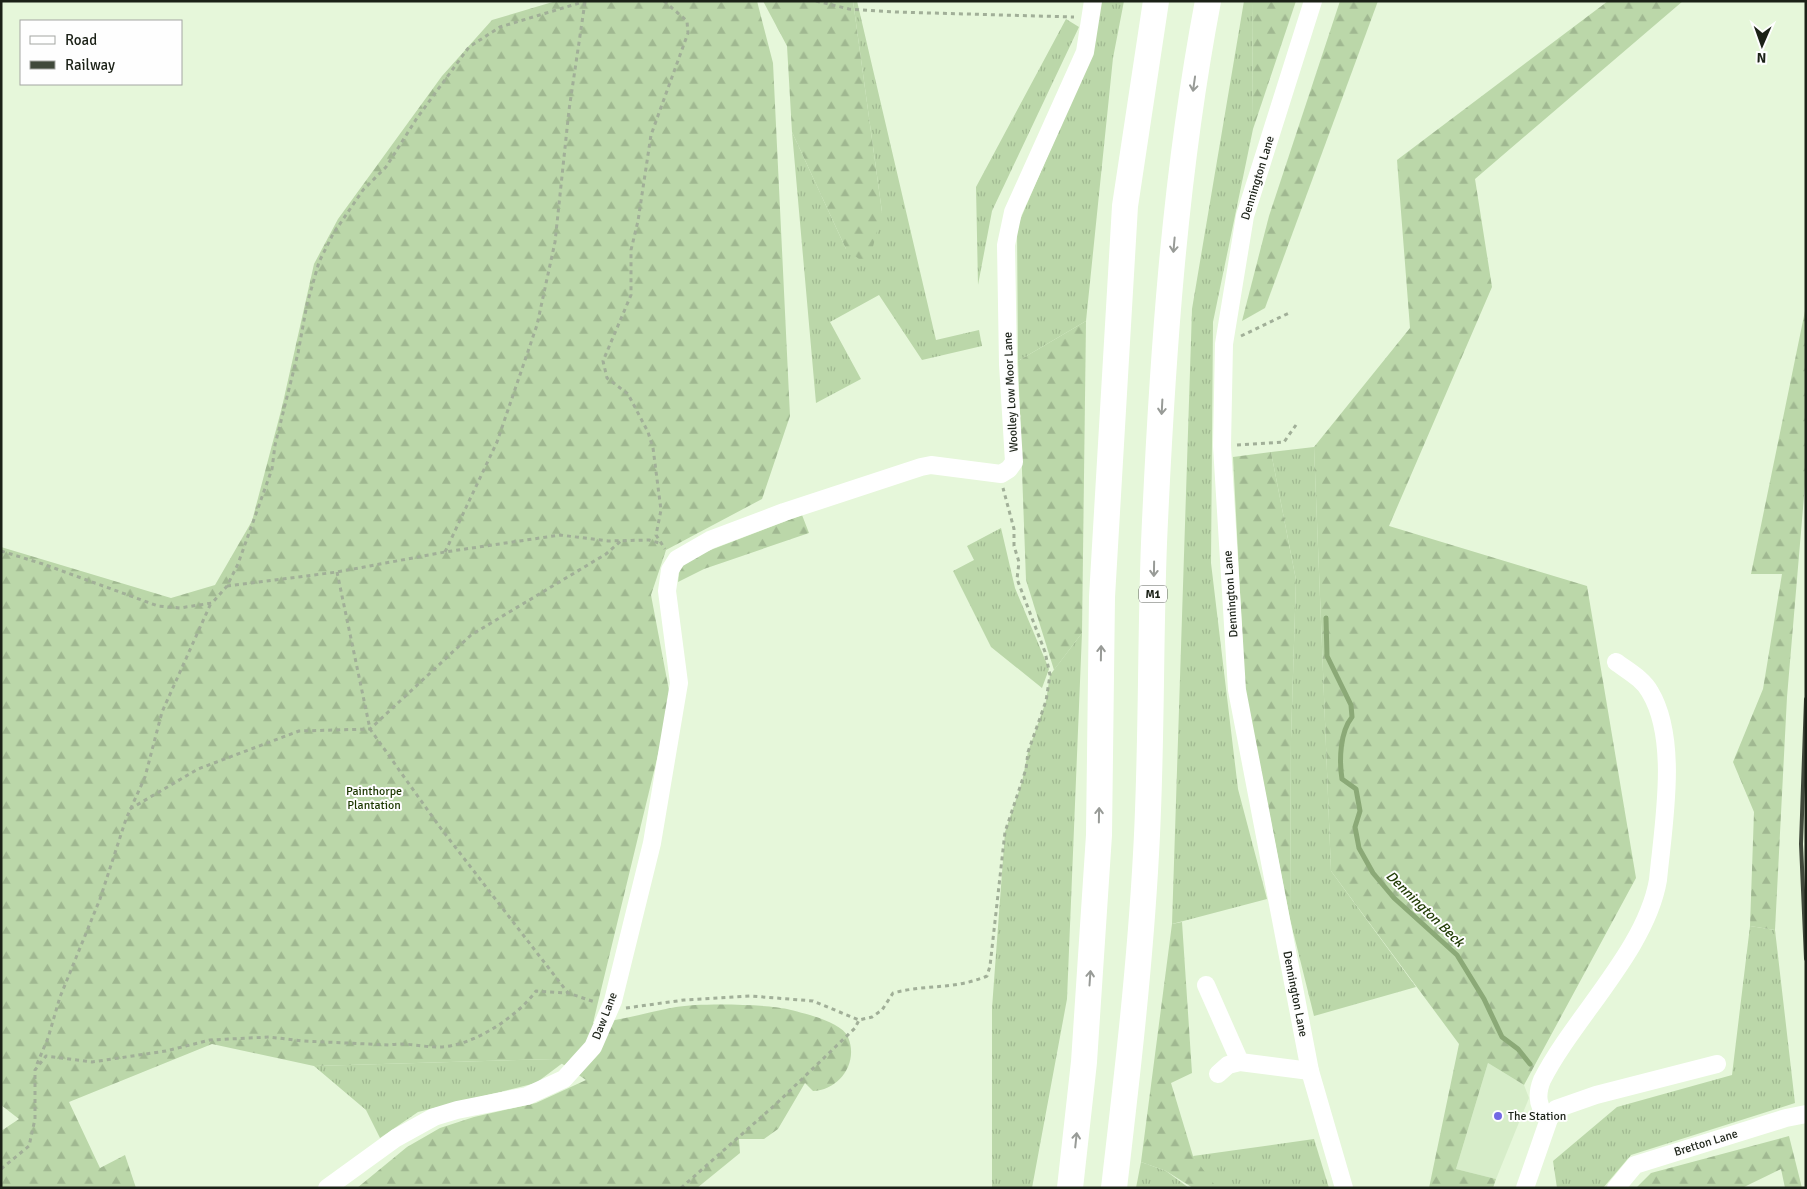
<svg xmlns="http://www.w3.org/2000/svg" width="1807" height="1189" viewBox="0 0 1807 1189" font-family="Signika,sans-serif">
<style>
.built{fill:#d7edc9}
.grass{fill:url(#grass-tufts)}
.forest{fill:url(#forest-firs)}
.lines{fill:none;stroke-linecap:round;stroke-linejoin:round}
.stream{stroke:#8ba977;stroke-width:5}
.path{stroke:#a1af98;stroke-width:3;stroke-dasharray:4 4;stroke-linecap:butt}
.minor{stroke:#fff;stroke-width:18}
.highway{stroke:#fff;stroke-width:26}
.rail{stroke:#40493b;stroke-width:4}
.oneway{stroke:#989b97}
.poi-dot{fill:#7369e4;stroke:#fefefe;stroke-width:2}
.labels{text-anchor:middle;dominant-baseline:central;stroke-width:4;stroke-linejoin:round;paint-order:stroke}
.shield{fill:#fefefe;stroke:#5f635c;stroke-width:1}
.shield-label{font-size:11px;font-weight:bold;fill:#1b2117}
.street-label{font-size:12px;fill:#1b2117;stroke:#fefefe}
.park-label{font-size:12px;fill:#1c3700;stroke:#fefefe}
.poi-label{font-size:12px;fill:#1b2117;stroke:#fefefe;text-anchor:start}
.water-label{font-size:14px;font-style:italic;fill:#223d06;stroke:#fefefe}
</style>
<defs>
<pattern id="grass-tufts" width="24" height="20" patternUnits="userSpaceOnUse" patternTransform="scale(1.25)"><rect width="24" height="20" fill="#bbd7a9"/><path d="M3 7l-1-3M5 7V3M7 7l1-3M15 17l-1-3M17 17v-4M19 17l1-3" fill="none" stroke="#a0b891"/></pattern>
<pattern id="forest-firs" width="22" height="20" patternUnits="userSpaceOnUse" patternTransform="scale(1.25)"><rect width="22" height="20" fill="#bbd7a9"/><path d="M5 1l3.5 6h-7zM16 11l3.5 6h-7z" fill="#a0b891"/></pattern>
</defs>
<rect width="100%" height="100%" fill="#e6f7da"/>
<path class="built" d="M1488,1063L1524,1085L1529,1098L1496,1179L1456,1169Z"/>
<g class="grass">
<path d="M853,1H857L936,340L979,330L982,346L922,360L879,295L830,322L861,379L816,403L792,132L846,249L882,212Z"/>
<path d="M1100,1H1124L1113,58L1086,321L1018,361L1017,227L1092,53Z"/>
<path d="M1244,1H1252L1253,129L1213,322L1211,563L1238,789L1267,899L1172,924L1192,309Z"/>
<path d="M1066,19L1079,27L992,211L978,285L976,187Z"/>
<path d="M1314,447L1331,871L1416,987L1314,1016L1290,919L1291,738L1296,580L1271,452Z"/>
<path d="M1001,528L1015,588L1049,669L1042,688L991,647L953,571L974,560L967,546Z"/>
<path d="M1082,633L1067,999L1032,1188H992V1008L1005,832L1022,782L1028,752L1046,701L1050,675Z"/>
<path d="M1750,926L1775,930L1795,1103L1631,1155L1603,1188H1557L1553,1161L1617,1107L1732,1075Z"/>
<path d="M555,1059L564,1062L536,1083L418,1112L380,1138L366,1110L314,1066Z"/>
<path d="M1314,1139L1329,1188H1211L1193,1156Z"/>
<path d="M1141,1162L1166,1171L1189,1188H1136Z"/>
</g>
<g class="forest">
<path d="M556,1H757L773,63L790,416L762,499L666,550L651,595L671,701L593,1023C620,1021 648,1012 676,1007C699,1003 764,1004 787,1009C802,1013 841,1021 848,1037C859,1063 839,1090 813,1091L805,1083L778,1129L764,1139H739L740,1153L697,1188H357L407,1147L440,1128L474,1117L536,1103L586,1080L555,1059L314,1066L212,1044L69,1102L100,1168L125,1155L136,1188H1V1131L19,1119L1,1105V547L171,598L215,585L252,521L282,407L314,264L338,219L442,76L492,20Z"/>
<path d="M763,1H853L882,212L868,266L846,249L792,132L787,46Z"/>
<path d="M1252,1H1296L1253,129Z"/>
<path d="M1340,1H1378L1265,308L1242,321L1269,216Z"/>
<path d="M1608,1H1683L1475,179L1492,287L1389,526L1587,586L1636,878L1524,1085L1488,1063L1456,1169L1496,1179L1493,1188H1429L1459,1044L1331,871L1314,447L1410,328L1397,160Z"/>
<path d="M1806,306V473L1787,697L1775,930L1750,926L1754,812L1733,762L1763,689L1782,574H1751Z"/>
<path d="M1086,321L1082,633L1054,670L1026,580L1018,361Z"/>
<path d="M1271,452L1296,580L1291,738L1290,919L1245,689L1233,457Z"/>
<path d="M802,515L809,533L704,569L678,582L680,566L695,556Z"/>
<path d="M1182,922L1192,1073L1171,1083L1193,1156L1217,1188H1193L1166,1171L1141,1162L1172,924Z"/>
<path d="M1789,1136L1802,1188H1785L1781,1169L1742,1188H1636L1651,1173Z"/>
</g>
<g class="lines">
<path class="stream" d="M1326,618L1327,656L1351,705L1352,717C1340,732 1339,760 1342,779L1356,789L1360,811L1355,827L1359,848L1373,873L1394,898L1457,955L1484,999L1502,1037L1518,1049L1530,1064"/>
<g class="path">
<path d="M664,1L687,21L688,33L651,135L638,221L631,250V295L603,361L607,378L628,394L648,432L653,448L661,510L656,535L665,549"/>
<path d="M816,1L849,9L895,12L1074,17"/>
<path d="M1241,336L1289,313"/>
<path d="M1237,445L1284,442L1296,425"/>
<path d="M1,551L43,564L158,606L180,608L212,603L227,586L238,564L272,469L275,445L298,353L307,304L319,262L333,234L363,190L386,167L417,118L469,47L500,27L586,1"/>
<path d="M445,552L497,442L537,325L555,242L569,110L585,2"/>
<path d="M337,572L370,729L439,826L568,993"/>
<path d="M227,586L337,572L445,552L560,535L608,541L649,540L659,543"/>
<path d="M130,809L198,769L299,731L370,729L471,635L606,554L622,540"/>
<path d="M626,1008L684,1000L751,996L813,1001L859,1020L872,1017L882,1010L893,993C927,984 954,990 987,976L990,966L1005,832L1026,769L1028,752L1046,701L1050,675L1045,652L1017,579L1019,562L1014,546V529L1003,488"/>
<path d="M37,1064L48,1038L60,997L100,899L126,819L145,777L162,712L211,603"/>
<path d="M1,1169L29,1146L35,1119V1070L46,1056L92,1062L166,1051L210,1040L269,1037L303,1041L389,1045C406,1042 421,1047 438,1047C472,1047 517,1017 536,991L568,993L595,1002"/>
<path d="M681,1188L776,1104L855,1028L859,1020"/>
</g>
<g class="minor">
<path d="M1313,1L1245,216L1224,344L1222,446L1237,690L1310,1071L1344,1188"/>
<path d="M1206,985L1240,1062"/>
<path d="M1218,1074L1228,1065L1240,1062L1310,1071"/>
<path d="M1549,1119C1537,1107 1536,1095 1542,1080C1574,1017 1646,950 1658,880C1663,826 1679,740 1650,692C1643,679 1628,671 1616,662"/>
<path d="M327,1188L396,1138L434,1117L457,1110L527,1096L564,1079L593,1047L613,1001L652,843L679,683L667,591L670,570L677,559L710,540L784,512L921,467L931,465L1001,474L1009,469L1014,462L1008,364L1006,245L1013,212L1085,52L1093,1"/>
<path d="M1525,1188L1549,1119L1556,1109L1596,1095L1717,1064"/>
<path d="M1616,1188L1635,1165L1786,1118L1806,1114"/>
</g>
<g class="highway">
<path d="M1070,1188L1084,1062L1099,835L1102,597L1125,206L1156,1"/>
<path d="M1114,1188C1127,1077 1140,966 1146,854C1152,751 1150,647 1154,543C1162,362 1174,179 1208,1"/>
</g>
<path class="rail" d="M1806,699L1801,844L1806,959"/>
</g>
<defs><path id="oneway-shaft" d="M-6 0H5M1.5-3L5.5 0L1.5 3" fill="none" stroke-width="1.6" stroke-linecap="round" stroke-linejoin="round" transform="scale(1.25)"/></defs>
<g class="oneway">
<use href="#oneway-shaft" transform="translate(1194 84) rotate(98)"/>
<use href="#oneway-shaft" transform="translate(1174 245) rotate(95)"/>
<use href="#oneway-shaft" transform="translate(1162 407) rotate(93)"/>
<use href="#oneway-shaft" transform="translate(1154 569) rotate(91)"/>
<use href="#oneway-shaft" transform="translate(1101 653) rotate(-89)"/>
<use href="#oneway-shaft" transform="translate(1099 815) rotate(-89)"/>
<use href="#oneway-shaft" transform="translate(1090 978) rotate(-86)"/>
<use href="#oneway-shaft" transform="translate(1076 1140) rotate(-84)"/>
</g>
<circle class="poi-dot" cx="1498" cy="1116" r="5"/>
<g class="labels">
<rect class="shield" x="1139" y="585.5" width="28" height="17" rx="4"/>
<g class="shield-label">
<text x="1153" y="594">M1</text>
</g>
<g class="street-label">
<text transform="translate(1258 178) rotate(-73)">Dennington Lane</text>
<text transform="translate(1011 392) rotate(-93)">Woolley Low Moor Lane</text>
<text transform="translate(1231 594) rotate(-94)">Dennington Lane</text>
<text transform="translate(1295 994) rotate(79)">Dennington Lane</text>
<text transform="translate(605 1016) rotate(-69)">Daw Lane</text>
<text transform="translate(1706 1143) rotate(-17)">Bretton Lane</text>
</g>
<g class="park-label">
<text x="374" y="791">Painthorpe<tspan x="374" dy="14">Plantation</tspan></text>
</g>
<g class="poi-label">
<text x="1508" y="1116">The Station</text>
</g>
<g class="water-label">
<text transform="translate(1425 909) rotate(44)">Dennington Beck</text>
</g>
</g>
<rect width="1807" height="1189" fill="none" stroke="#1b2117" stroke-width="5"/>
<rect x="20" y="20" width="162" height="65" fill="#fefefe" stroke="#a3a6a2"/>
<rect x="30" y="36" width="25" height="8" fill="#ffffff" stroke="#a3a6a2"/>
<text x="65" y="45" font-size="15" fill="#1b2117">Road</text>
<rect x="30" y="61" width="25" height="8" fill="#40493b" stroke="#a3a6a2"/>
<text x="65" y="70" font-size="15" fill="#1b2117">Railway</text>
<g transform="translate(1762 45) rotate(182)" stroke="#fefefe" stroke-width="4" paint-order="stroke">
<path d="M0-4L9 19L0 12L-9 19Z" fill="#1b2117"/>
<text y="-8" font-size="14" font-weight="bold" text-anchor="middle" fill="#1b2117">N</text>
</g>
</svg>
